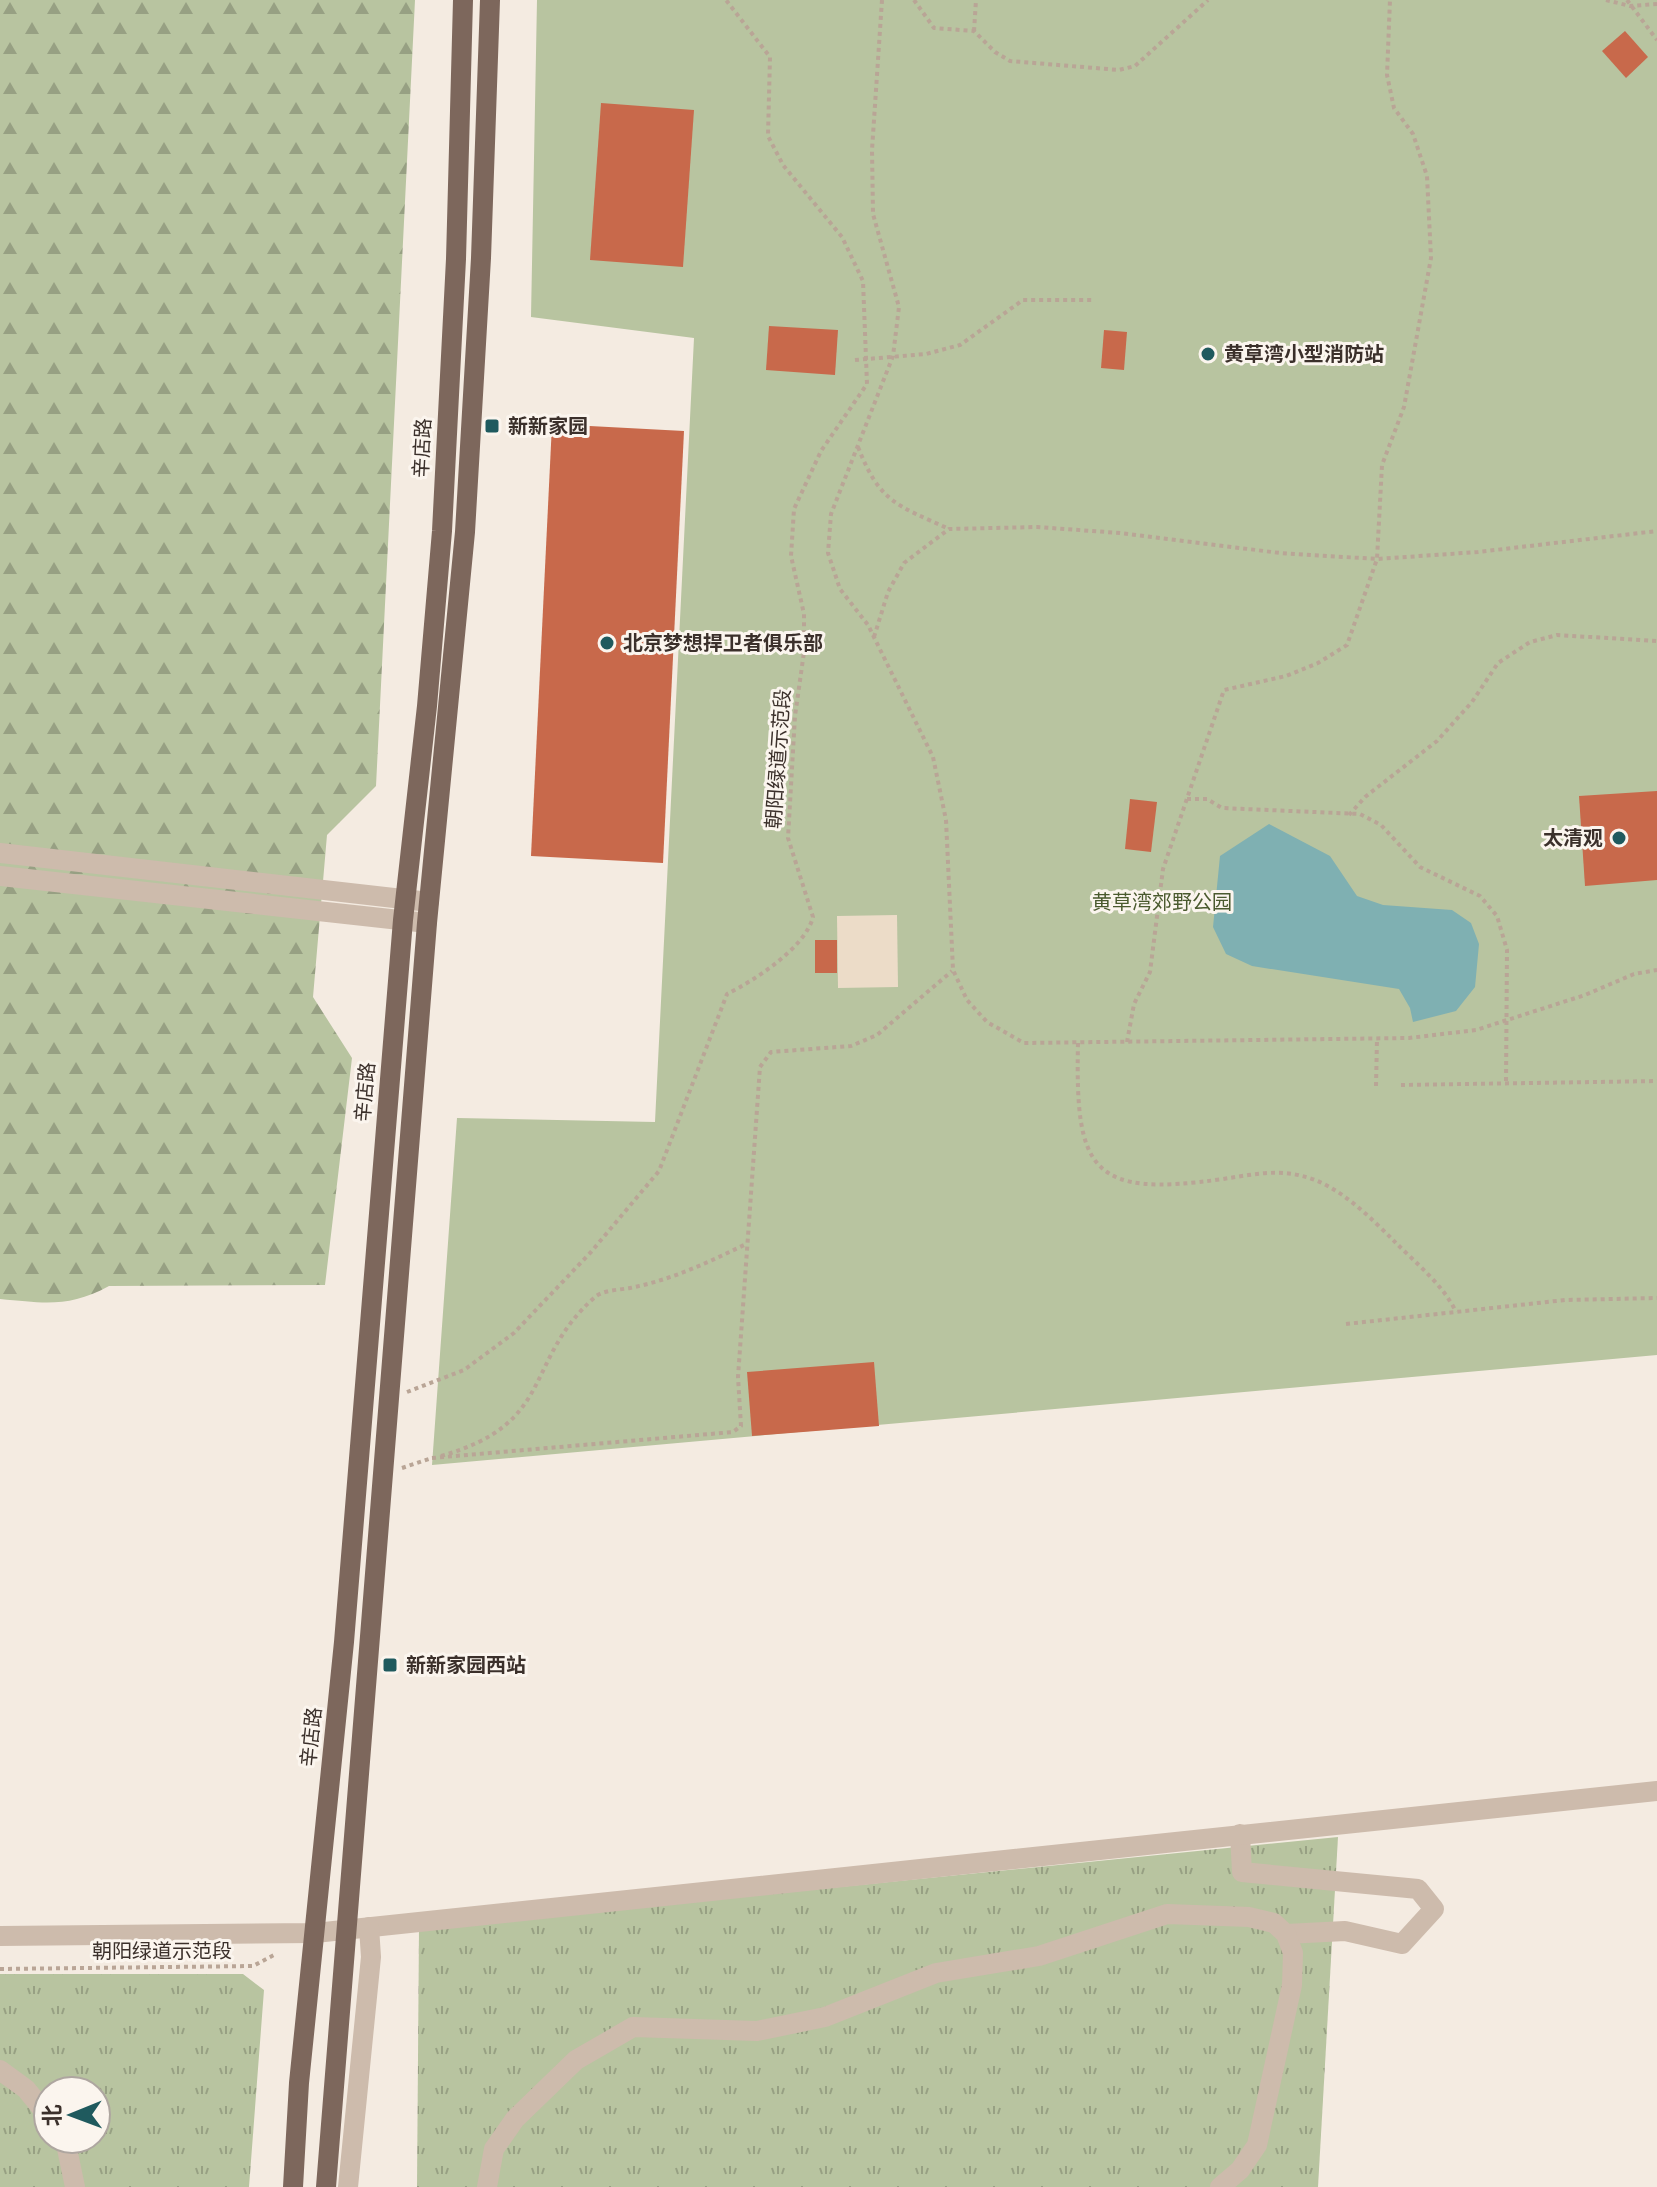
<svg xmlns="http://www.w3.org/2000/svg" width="1657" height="2187" viewBox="0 0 1657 2187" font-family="Rubik,'Noto Sans SC',sans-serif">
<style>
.grass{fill:url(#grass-tufts);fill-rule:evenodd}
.forest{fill:url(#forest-firs)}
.park{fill:#b8c4a0}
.plaza{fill:#ecdcc8}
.water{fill:#7fb0b2}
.building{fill:#c8694b}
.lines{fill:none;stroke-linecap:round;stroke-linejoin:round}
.path{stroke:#b9a596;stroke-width:4;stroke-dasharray:4 4;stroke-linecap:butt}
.minor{stroke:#cdbbac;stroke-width:20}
.major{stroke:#7d675c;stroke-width:20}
.poi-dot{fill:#1f5a5e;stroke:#fbf5ee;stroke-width:3}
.labels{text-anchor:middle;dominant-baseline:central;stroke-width:6;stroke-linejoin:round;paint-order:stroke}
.poi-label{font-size:20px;font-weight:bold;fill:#3b302b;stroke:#fbf5ee;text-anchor:start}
.street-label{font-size:20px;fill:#3b302b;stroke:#fbf5ee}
.park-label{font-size:20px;fill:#4a5a2e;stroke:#fbf5ee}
</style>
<defs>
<pattern id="grass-tufts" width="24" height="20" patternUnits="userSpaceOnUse" patternTransform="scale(2)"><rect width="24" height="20" fill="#b8c4a0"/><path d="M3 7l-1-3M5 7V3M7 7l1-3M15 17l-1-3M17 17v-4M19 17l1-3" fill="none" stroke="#97a083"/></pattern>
<pattern id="forest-firs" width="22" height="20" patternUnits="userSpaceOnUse" patternTransform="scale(2)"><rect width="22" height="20" fill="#b8c4a0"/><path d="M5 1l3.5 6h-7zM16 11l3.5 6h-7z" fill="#97a083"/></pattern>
</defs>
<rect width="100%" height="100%" fill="#f4ebe1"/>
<g class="grass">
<path d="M1338,1837L1318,2187H417L419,1929Z"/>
<path d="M0,1974H243L264,1990L249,2187H0ZM48,2091H96V2139H48Z"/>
</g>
<path class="forest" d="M0,0H415L376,786L327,835L313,997L352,1058L325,1285L109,1286C69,1308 44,1303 0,1299Z"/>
<path class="park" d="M537,0H1657V1355L432,1465L457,1118L655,1122L694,338L531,317Z"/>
<path class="plaza" d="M897,915L898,987L838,988L837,916Z"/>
<path class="water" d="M1269,824L1330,856L1357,896L1383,905L1452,910L1471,923L1479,944L1475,987L1456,1011L1413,1022L1410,1008L1399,989L1252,966L1226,954L1213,927L1220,856Z"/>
<g class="building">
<path d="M1625,31L1648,57L1626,78L1602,51Z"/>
<path d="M601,103L694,110L683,267L590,260Z"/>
<path d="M769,326L838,330L835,375L766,370Z"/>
<path d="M1104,330L1127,332L1124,370L1101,368Z"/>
<path d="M552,424L684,431L663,863L531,856Z"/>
<path d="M1657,791V880L1585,886L1579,796Z"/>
<path d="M1130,799L1157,802L1151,852L1125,849Z"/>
<rect x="815" y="940" width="22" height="33"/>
<path d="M874,1362L879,1426L752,1436L747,1372Z"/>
</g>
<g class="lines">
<g class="path">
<path d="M882,0L872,150L873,214L899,307L893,356L831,514L828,553L840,589L868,625L933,757L946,820L953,970L967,1000L987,1022L1024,1043L1409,1038L1476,1030L1585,995L1634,974L1657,970"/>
<path d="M914,0L934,28L974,31L995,52L1010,61L1119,70L1135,66L1208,0"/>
<path d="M1606,0L1630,6L1657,4"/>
<path d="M1627,0L1657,40"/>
<path d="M974,31L976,0"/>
<path d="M855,360L926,354L960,345L1023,300H1094"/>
<path d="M858,447C880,503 897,505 949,529"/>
<path d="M874,637L888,592L904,563L949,529L1037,527L1120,533L1280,553L1377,559L1478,552L1657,531"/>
<path d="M1187,799H1207L1222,808L1360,814L1381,825L1420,867L1480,896L1497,916L1507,950L1506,1084"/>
<path d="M1349,815L1365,797L1437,741L1472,702L1498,663L1530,642L1557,635L1657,641"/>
<path d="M1127,1042L1134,1004L1150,972L1163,869L1224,690L1286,676L1318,663L1347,645L1377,559L1382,465L1404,407L1431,258L1427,176L1413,134L1394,108L1387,75L1390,0"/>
<path d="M1078,1043C1075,1171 1091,1198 1223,1179C1249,1175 1277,1169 1302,1176C1338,1184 1371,1218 1396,1243C1416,1263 1444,1286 1456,1312"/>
<path d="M1401,1085L1657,1081"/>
<path d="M1376,1086L1377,1039"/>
<path d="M1346,1324L1565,1300L1657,1298"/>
<path d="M407,1392L464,1370L514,1333L591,1252L659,1171L727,994C755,980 805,948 813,917L788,838L795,716L804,652V614L791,556L794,509L821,451L867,384L863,281L842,237L783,165L768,136L770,57L726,0"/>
<path d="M441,1456C557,1423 522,1362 595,1297C603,1290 619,1290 630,1288C671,1280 707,1263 744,1245"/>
<path d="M432,1458L733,1432L741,1426L738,1377L760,1067L771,1052L851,1046L877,1035L952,971"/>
<path d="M402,1468L432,1458"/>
<path d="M0,1969L253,1966L274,1955"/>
</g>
<g class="minor">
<path d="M0,853L429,902"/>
<path d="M0,876L427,923"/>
<path d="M1240,1834L1242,1872L1418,1889L1434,1909L1402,1944L1345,1931L1286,1934"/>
<path d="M0,1936L315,1933L1657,1791"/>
<path d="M0,2070L26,2089L48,2116"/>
<path d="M65,2139L75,2187"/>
<path d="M348,2187L371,1957L369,1927"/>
<path d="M487,2187L494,2149L515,2119L576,2060L633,2027L757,2031L825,2017L936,1973L1039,1956L1167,1914L1249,1917L1274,1923L1286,1934L1293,1953L1292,1985L1257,2145L1240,2170L1220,2187"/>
</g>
<g class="major">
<path d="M293,2187L299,2083L344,1642L403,920L427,706L442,531L456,259L463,0"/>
<path d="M326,2187L427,923L465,532L481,258L490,0"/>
</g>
</g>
<g class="poi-dot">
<circle cx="1208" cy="354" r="8"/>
<rect x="484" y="418" width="16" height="16" rx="4"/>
<circle cx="607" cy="643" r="8"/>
<circle cx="1619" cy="838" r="8"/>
<rect x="382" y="1657" width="16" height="16" rx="4"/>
</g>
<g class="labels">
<g class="poi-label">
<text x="1224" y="354">黄草湾小型消防站</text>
<text x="508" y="426">新新家园</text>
<text x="623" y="643">北京梦想捍卫者俱乐部</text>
<text x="1603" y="838" text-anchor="end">太清观</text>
<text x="406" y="1665">新新家园西站</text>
</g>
<g class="street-label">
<text transform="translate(422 448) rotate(-87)">辛店路</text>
<text transform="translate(778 759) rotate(-86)">朝阳绿道示范段</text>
<text transform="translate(365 1092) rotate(-85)">辛店路</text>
<text transform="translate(311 1737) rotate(-84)">辛店路</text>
<text x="162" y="1951">朝阳绿道示范段</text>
</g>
<g class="park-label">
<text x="1162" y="902">黄草湾郊野公园</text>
</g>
</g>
<g transform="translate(72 2115) rotate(269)"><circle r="38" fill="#fbf5ee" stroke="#aea6a0" stroke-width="2"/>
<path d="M0-6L14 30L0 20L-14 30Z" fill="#1f5a5e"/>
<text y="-12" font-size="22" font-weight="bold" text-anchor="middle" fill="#3b302b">北</text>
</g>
</svg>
